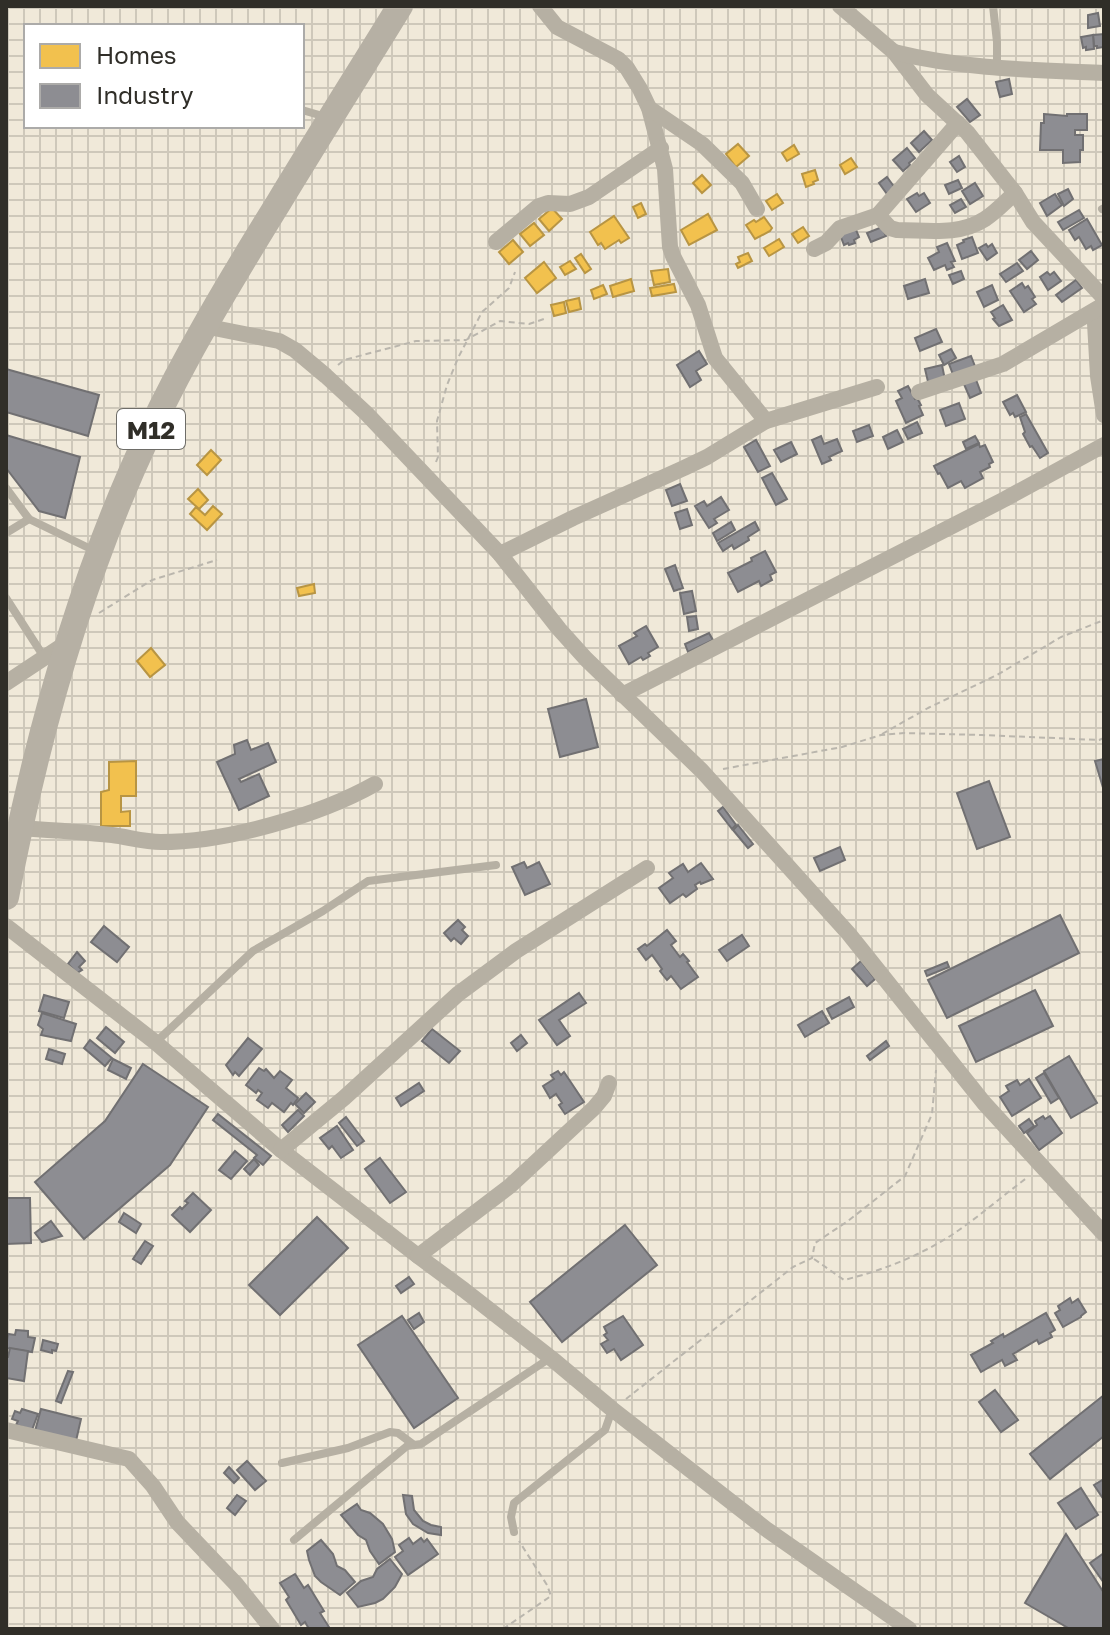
<svg xmlns="http://www.w3.org/2000/svg" width="1110" height="1635" viewBox="0 0 1110 1635" font-family="'Golos Text',sans-serif">
<style>
.industrial{fill:url(#industrial-grid);fill-rule:evenodd}
.homes{fill:#f2c14e;stroke:#b89543;stroke-width:2}
.industry{fill:#8d8d92;stroke:#717072;stroke-width:2}
.lines{fill:none;stroke-linecap:round;stroke-linejoin:round}
.path{stroke:#bab6ad;stroke-width:2;stroke-dasharray:6 4;stroke-linecap:butt}
.service{stroke:#b6b0a3;stroke-width:8}
.minor{stroke:#b6b0a3;stroke-width:16}
.trunk{stroke:#b6b0a4;stroke-width:26}
.labels{text-anchor:middle;dominant-baseline:central;stroke-width:8;stroke-linejoin:round;paint-order:stroke}
.shield{fill:#fff;stroke:#6e6d68;stroke-width:2}
.shield-label{font-size:24px;font-weight:bold;fill:#302e28}
</style>
<defs>
<pattern id="industrial-grid" width="8" height="8" patternUnits="userSpaceOnUse" patternTransform="scale(2)"><rect width="8" height="8" fill="#f0e9d9"/><path d="M0 4h8M4 0v8" fill="none" stroke="#cec8ba"/></pattern>
</defs>
<rect width="100%" height="100%" fill="#f5f1e9"/>
<path class="industrial" d="M6,6H1104V1629H6ZM26,26H302V126H26Z"/>
<g class="homes">
<path d="M738,144L749,156L736,167L726,154Z"/>
<path d="M794,145L799,154L787,161L782,153Z"/>
<path d="M851,158L857,167L845,174L840,165Z"/>
<path d="M815,170L818,180L813,182L814,184L806,187L802,174Z"/>
<path d="M702,175L711,185L702,193L693,183Z"/>
<path d="M777,194L783,203L772,210L766,201Z"/>
<path d="M641,203L646,214L638,218L633,207Z"/>
<path d="M552,208L562,219L549,231L539,219Z"/>
<path d="M708,214L717,230L689,245L681,230Z"/>
<path d="M614,216L629,238L621,243L619,240L605,249L601,243L598,245L590,232Z"/>
<path d="M764,217L772,228L770,231L755,239L746,225L754,220L756,222Z"/>
<path d="M534,223L544,235L530,246L520,234Z"/>
<path d="M803,227L809,236L798,243L792,234Z"/>
<path d="M779,239L784,247L769,256L764,248Z"/>
<path d="M513,240L523,252L509,264L499,252Z"/>
<path d="M748,253L752,261L738,268L736,264L740,262L738,257Z"/>
<path d="M581,254L591,269L585,273L575,258Z"/>
<path d="M570,261L576,269L565,275L560,267Z"/>
<path d="M544,262L556,278L537,293L525,278Z"/>
<path d="M668,269L670,282L654,285L651,271Z"/>
<path d="M631,279L634,291L613,297L610,286Z"/>
<path d="M674,284L676,292L652,296L650,288Z"/>
<path d="M603,285L607,294L594,299L591,290Z"/>
<path d="M579,298L581,309L569,312L566,301Z"/>
<path d="M564,302L566,313L554,316L551,305Z"/>
<path d="M211,450L221,460L207,475L197,465Z"/>
<path d="M198,489L208,500L199,509L188,499Z"/>
<path d="M213,506L222,514L207,530L190,514L196,507L205,515Z"/>
<path d="M314,584L315,593L299,596L297,588Z"/>
<path d="M151,648L165,665L150,677L137,661Z"/>
<path d="M136,761V796H121V812L130,811V826H101V792L109,790V762Z"/>
</g>
<g class="industry">
<path d="M1098,13L1100,26L1088,28V15Z"/>
<path d="M1104,34V47L1097,48V46H1094L1093,35Z"/>
<path d="M1093,35L1094,49L1086,50V47L1083,48L1081,37Z"/>
<path d="M1009,79L1012,94L1000,97L996,82Z"/>
<path d="M967,99L980,115L970,122L957,107Z"/>
<path d="M1044,114L1067,116V114H1087V130H1075V135H1083V150H1080V162L1063,163V150H1040L1041,123H1044Z"/>
<path d="M924,131L932,140L919,152L911,143Z"/>
<path d="M907,148L915,158L909,163L910,165L903,171L893,160Z"/>
<path d="M959,156L965,167L957,172L950,162Z"/>
<path d="M887,177L895,188L887,194L879,183Z"/>
<path d="M958,180L962,188L949,194L945,185Z"/>
<path d="M975,183L983,196L970,204L962,191Z"/>
<path d="M1068,189L1073,199L1064,206L1058,194Z"/>
<path d="M917,193L919,196L924,193L930,203L916,212L907,199Z"/>
<path d="M1055,194L1062,205L1047,216L1040,203Z"/>
<path d="M961,199L966,207L955,213L950,205Z"/>
<path d="M1079,210L1084,218L1063,230L1058,222Z"/>
<path d="M1087,219L1102,245L1093,250L1091,246L1086,249L1079,237L1075,240L1069,230Z"/>
<path d="M854,225L859,237L854,240L855,243L849,245L848,243L844,245L839,232Z"/>
<path d="M882,227L886,236L871,242L867,233Z"/>
<path d="M972,237L978,253L962,259L957,245L964,242L963,240Z"/>
<path d="M947,243L955,261L951,262L954,267L947,270L945,265L934,270L928,258L939,252L937,247Z"/>
<path d="M986,244L988,247L992,244L997,253L987,260L979,248Z"/>
<path d="M1031,251L1038,260L1027,269L1019,260Z"/>
<path d="M1017,263L1023,271L1006,282L1000,274Z"/>
<path d="M961,271L964,279L953,284L949,275Z"/>
<path d="M1047,272L1050,275L1054,272L1061,281L1048,290L1040,277Z"/>
<path d="M925,279L929,293L908,299L904,286Z"/>
<path d="M1076,280L1082,288L1062,302L1056,295Z"/>
<path d="M1022,283L1025,288L1028,286L1035,297L1032,299L1036,304L1024,312L1010,291Z"/>
<path d="M992,285L998,300L984,307L977,292Z"/>
<path d="M1003,305L1012,320L999,326L993,319L995,318L991,312Z"/>
<path d="M936,329L942,342L920,351L915,338Z"/>
<path d="M951,349L956,358L944,365L939,355Z"/>
<path d="M699,351L707,364L696,371L701,380L690,387L677,365Z"/>
<path d="M971,356L976,369L954,377L949,364Z"/>
<path d="M942,365L945,380L929,386L925,369Z"/>
<path d="M6,369L99,395L88,436L6,412Z"/>
<path d="M975,377L981,393L970,398L963,382Z"/>
<path d="M908,386L915,399L917,398L921,405L919,406L923,415L906,423L896,401L902,398L898,391Z"/>
<path d="M1017,395L1026,412L1015,417L1013,413L1010,415L1003,402Z"/>
<path d="M959,403L965,419L946,426L940,410Z"/>
<path d="M1026,414L1048,453L1040,458L1032,446L1030,447L1023,434L1025,432L1020,417Z"/>
<path d="M917,422L922,433L908,439L903,429Z"/>
<path d="M869,425L873,436L857,442L853,431Z"/>
<path d="M897,430L903,442L888,449L883,437Z"/>
<path d="M6,435L80,457L65,518L39,511L6,468Z"/>
<path d="M821,436L824,444L837,439L842,451L829,457L831,460L822,464L812,440Z"/>
<path d="M975,436L979,443L966,449L963,442Z"/>
<path d="M756,440L770,466L758,472L744,447Z"/>
<path d="M791,442L797,454L781,462L774,450Z"/>
<path d="M979,444L980,447L985,445L993,462L989,464L990,467L980,472L983,478L965,488L961,481L948,488L940,473L938,474L934,466Z"/>
<path d="M772,473L787,499L776,505L762,478Z"/>
<path d="M680,484L687,501L672,506L666,490Z"/>
<path d="M721,497L729,510L714,519L717,523L709,528L695,506L704,501L707,506Z"/>
<path d="M687,509L692,525L680,529L675,513Z"/>
<path d="M731,522L735,530L717,541L713,533Z"/>
<path d="M755,522L759,530L748,537L749,540L734,549L732,545L723,551L718,543Z"/>
<path d="M765,551L776,572L770,575L772,580L761,586L759,581L738,592L728,573L752,561L751,558Z"/>
<path d="M675,565L683,588L674,591L665,569Z"/>
<path d="M692,591L696,611L684,614L680,593Z"/>
<path d="M696,616L698,629L689,631L687,617Z"/>
<path d="M646,626L658,647L648,653L650,656L643,660L641,657L629,664L619,646L637,636L634,633Z"/>
<path d="M709,633L713,640L688,652L685,644Z"/>
<path d="M586,699L598,747L560,757L548,709Z"/>
<path d="M247,740L251,750L268,743L276,762L239,779L241,782L259,774L269,796L239,810L217,762L235,754L234,745Z"/>
<path d="M1104,759V791L1095,761Z"/>
<path d="M989,781L1010,837L977,849L957,793Z"/>
<path d="M723,807L736,825L732,829L718,811Z"/>
<path d="M738,825L753,844L748,848L733,830Z"/>
<path d="M840,847L845,860L820,871L814,858Z"/>
<path d="M524,862L527,868L539,862L550,884L525,895L512,867Z"/>
<path d="M701,863L713,879L701,884L700,882L695,885L697,889L686,897L683,894L670,903L659,888L673,878L669,873L683,864L688,872Z"/>
<path d="M1060,915L1079,953L947,1018L928,980Z"/>
<path d="M458,920L465,927L462,930L468,936L461,944L454,938L451,941L444,933Z"/>
<path d="M104,926L129,947L117,962L91,942Z"/>
<path d="M667,930L676,941L671,945L680,957L683,954L689,961L687,962L698,977L681,989L671,976L667,980L660,971L662,969L652,955L646,960L638,949L645,944L647,946Z"/>
<path d="M742,935L749,946L727,961L719,950Z"/>
<path d="M77,952L85,961L79,967L82,970L77,973L68,964Z"/>
<path d="M861,961L875,979L867,986L852,969Z"/>
<path d="M947,962L949,967L927,976L925,971Z"/>
<path d="M1035,990L1053,1026L976,1062L959,1026Z"/>
<path d="M579,993L586,1003L559,1020L570,1036L557,1045L539,1020Z"/>
<path d="M44,995L69,1002L64,1018L39,1011Z"/>
<path d="M849,997L854,1007L832,1019L827,1009Z"/>
<path d="M822,1011L829,1023L805,1037L798,1025Z"/>
<path d="M42,1013L76,1024L71,1041L41,1035L43,1029L38,1025Z"/>
<path d="M106,1027L124,1042L115,1053L97,1038Z"/>
<path d="M432,1029L460,1051L449,1063L422,1041Z"/>
<path d="M521,1035L527,1043L517,1051L511,1043Z"/>
<path d="M248,1038L262,1049L239,1076L235,1072L233,1075L226,1065Z"/>
<path d="M90,1040L112,1058L105,1066L84,1048Z"/>
<path d="M886,1041L889,1046L870,1060L867,1056Z"/>
<path d="M49,1049L65,1054L62,1064L46,1059Z"/>
<path d="M1069,1056L1097,1103L1071,1118L1044,1071Z"/>
<path d="M113,1059L131,1068L126,1079L108,1070Z"/>
<path d="M143,1064L208,1107L170,1165L84,1239L35,1182L105,1121Z"/>
<path d="M259,1068L264,1071L266,1069L274,1078L280,1071L292,1080L286,1088L298,1098L293,1105L291,1103L284,1112L272,1103L268,1108L257,1100L262,1093L258,1090L256,1093L246,1085Z"/>
<path d="M558,1071L561,1075L564,1072L584,1102L565,1114L559,1105L562,1103L556,1094L550,1098L543,1086L554,1079L551,1075Z"/>
<path d="M1044,1073L1059,1098L1051,1103L1036,1078Z"/>
<path d="M1029,1079L1041,1098L1012,1116L1000,1097L1009,1091L1006,1086L1017,1080L1020,1085Z"/>
<path d="M419,1083L424,1091L401,1106L396,1098Z"/>
<path d="M306,1093L315,1102L304,1113L295,1104Z"/>
<path d="M298,1110L304,1116L288,1132L282,1125Z"/>
<path d="M218,1114L271,1156L263,1165L254,1158L257,1155L213,1120Z"/>
<path d="M1043,1116L1045,1119L1050,1116L1062,1133L1039,1150L1027,1133L1037,1125L1035,1121Z"/>
<path d="M346,1117L364,1141L357,1146L339,1123Z"/>
<path d="M1029,1119L1034,1126L1024,1133L1019,1126Z"/>
<path d="M337,1126L353,1150L341,1158L332,1146L329,1149L320,1138Z"/>
<path d="M235,1151L247,1161L231,1179L219,1170Z"/>
<path d="M380,1158L406,1192L390,1203L365,1169Z"/>
<path d="M254,1159L259,1165L250,1175L244,1169Z"/>
<path d="M193,1193L211,1210L190,1232L172,1215L180,1207L182,1209L188,1203L185,1201Z"/>
<path d="M6,1198H30L31,1243L6,1244Z"/>
<path d="M124,1213L141,1224L136,1233L119,1222Z"/>
<path d="M317,1217L348,1248L280,1315L249,1285Z"/>
<path d="M51,1221L62,1236L42,1242L35,1233Z"/>
<path d="M625,1225L657,1265L562,1342L530,1302Z"/>
<path d="M145,1241L153,1246L141,1264L133,1259Z"/>
<path d="M409,1277L414,1284L401,1293L396,1286Z"/>
<path d="M1070,1298L1072,1303L1078,1299L1086,1312L1081,1316V1317L1063,1327L1055,1313L1060,1310L1058,1306Z"/>
<path d="M419,1313L424,1322L414,1329L408,1320Z"/>
<path d="M1046,1313L1055,1330L1050,1333L1052,1337L1039,1344L1037,1340L1013,1354L1017,1360L1005,1366L1002,1360L981,1372L971,1355L993,1343L991,1341L1003,1334L1004,1337Z"/>
<path d="M402,1316L458,1398L414,1428L358,1345Z"/>
<path d="M623,1316L643,1345L621,1360L614,1349L607,1353L601,1344L608,1340L604,1335L607,1333L604,1327Z"/>
<path d="M16,1330L28,1331V1337L35,1338L32,1352L6,1348L8,1334L15,1335Z"/>
<path d="M43,1340L58,1344L56,1351L52,1350V1353L41,1350Z"/>
<path d="M10,1348L28,1351L24,1381L6,1378V1357H8Z"/>
<path d="M68,1371L73,1372L61,1403L56,1401Z"/>
<path d="M995,1390L1018,1420L1001,1432L979,1402Z"/>
<path d="M1104,1395V1436L1050,1479L1030,1454Z"/>
<path d="M22,1409L38,1414L32,1430L16,1425L18,1421L12,1419L15,1411L20,1413Z"/>
<path d="M41,1409L81,1419L76,1441L35,1431Z"/>
<path d="M247,1461L266,1481L255,1490L237,1470Z"/>
<path d="M229,1467L239,1478L234,1483L224,1473Z"/>
<path d="M1104,1479V1500L1094,1485Z"/>
<path d="M1081,1488L1098,1515L1076,1529L1058,1503Z"/>
<path d="M237,1495L246,1501L235,1515L227,1508Z"/>
<path d="M403,1495L412,1496L414,1510L423,1521L431,1525L441,1527V1535L428,1533L413,1524L406,1514Z"/>
<path d="M357,1504L361,1510L370,1513L383,1524L392,1539L395,1552L379,1564L370,1551L366,1540L358,1535L341,1515Z"/>
<path d="M1066,1534L1104,1593V1629H1070L1025,1603Z"/>
<path d="M409,1538L413,1544L421,1538L424,1542L427,1539L438,1554L408,1575L395,1557L403,1551L399,1545Z"/>
<path d="M321,1540L333,1554L337,1566L345,1570L355,1582L340,1595L321,1582L315,1576L309,1560L307,1551Z"/>
<path d="M1104,1553V1583L1090,1563Z"/>
<path d="M390,1559L402,1574L395,1587L383,1599L375,1603L358,1607L347,1593L361,1581L373,1577L377,1569Z"/>
<path d="M295,1574L304,1588L308,1585L324,1611L320,1613L329,1627L325,1629H309L305,1622L301,1625L286,1600L289,1597L280,1583Z"/>
</g>
<g class="lines">
<g class="path">
<path d="M338,365L344,360L416,341L466,340L500,321L529,324L547,318"/>
<path d="M436,462L438,457L437,421L447,385L458,358L482,312L509,288L515,272"/>
<path d="M99,613L152,580L217,560"/>
<path d="M882,734L928,708L997,675L1061,637L1104,620"/>
<path d="M723,769L842,747L881,735L904,733L982,735L1099,740L1104,738"/>
<path d="M814,1259L844,1280C884,1270 925,1254 959,1230C982,1214 1005,1194 1028,1177"/>
<path d="M626,1399L793,1267L812,1258L815,1243L848,1221L905,1176L932,1114L936,1070"/>
<path d="M503,1629L551,1596L547,1585L519,1541"/>
</g>
<g class="service">
<path d="M993,6L997,42V67"/>
<path d="M302,110L326,117"/>
<path d="M1102,209L1104,208"/>
<path d="M6,488L29,519L95,551"/>
<path d="M6,533L29,519"/>
<path d="M6,598L44,657"/>
<path d="M156,1042L253,951L323,911L368,881L496,865"/>
<path d="M282,1463L348,1448L390,1432L398,1433L414,1445"/>
<path d="M514,1532L511,1517L514,1503L605,1430L612,1410"/>
<path d="M294,1540L407,1446L421,1444L550,1358"/>
</g>
<g class="minor">
<path d="M540,6L557,27L618,59L627,68L640,89L649,108L665,169L670,247L673,256L698,305L715,358L766,421"/>
<path d="M840,6L894,52L927,95L967,132L1015,193L1033,222L1104,298"/>
<path d="M894,52C962,69 1034,70 1104,73"/>
<path d="M649,108L702,144L742,183L757,209"/>
<path d="M878,215L890,228L897,230C927,230 959,236 985,219C996,212 1005,202 1015,193"/>
<path d="M496,242L539,206L548,203L570,204L589,197L661,148"/>
<path d="M814,249L826,243L840,228L878,215L958,123"/>
<path d="M1103,304L1097,315L1095,323L1098,376L1104,415"/>
<path d="M204,326L279,341L295,350L326,376L366,413L500,554L559,629L586,659L702,771L849,934L984,1103L1104,1234"/>
<path d="M919,392L1003,364L1100,307"/>
<path d="M500,554L573,518L684,468L707,457L766,421L877,387"/>
<path d="M6,683L68,642"/>
<path d="M622,695L1005,499L1104,445"/>
<path d="M19,828C50,830 81,832 112,835C128,837 145,842 161,842C226,842 318,816 375,784"/>
<path d="M6,926L155,1042L281,1150L418,1256L464,1290L551,1358L612,1409L766,1529L909,1629"/>
<path d="M281,1150L344,1098L458,994L516,951L647,868"/>
<path d="M418,1256L510,1186L594,1108L604,1096L609,1083"/>
<path d="M6,1430L129,1459L153,1486L177,1522L236,1584L272,1629"/>
</g>
<path class="trunk" d="M6,897C36,739 79,581 148,435C186,354 232,278 279,202C319,136 360,71 400,6"/>
</g>
<g class="labels">
<rect class="shield" x="117" y="409" width="68" height="40" rx="6"/>
<g class="shield-label">
<text x="151" y="429">M12</text>
</g>
</g>
<rect width="1110" height="1635" fill="none" stroke="#302e28" stroke-width="16"/>
<rect x="24" y="24" width="280" height="104" fill="#ffffff" stroke="#acaba9" stroke-width="2"/>
<rect x="40" y="44" width="40" height="24" fill="#f2c14e" stroke="#acaba9" stroke-width="2"/>
<text x="96" y="64" font-size="24" fill="#302e28">Homes</text>
<rect x="40" y="84" width="40" height="24" fill="#8d8d92" stroke="#acaba9" stroke-width="2"/>
<text x="96" y="104" font-size="24" fill="#302e28">Industry</text>
</svg>
